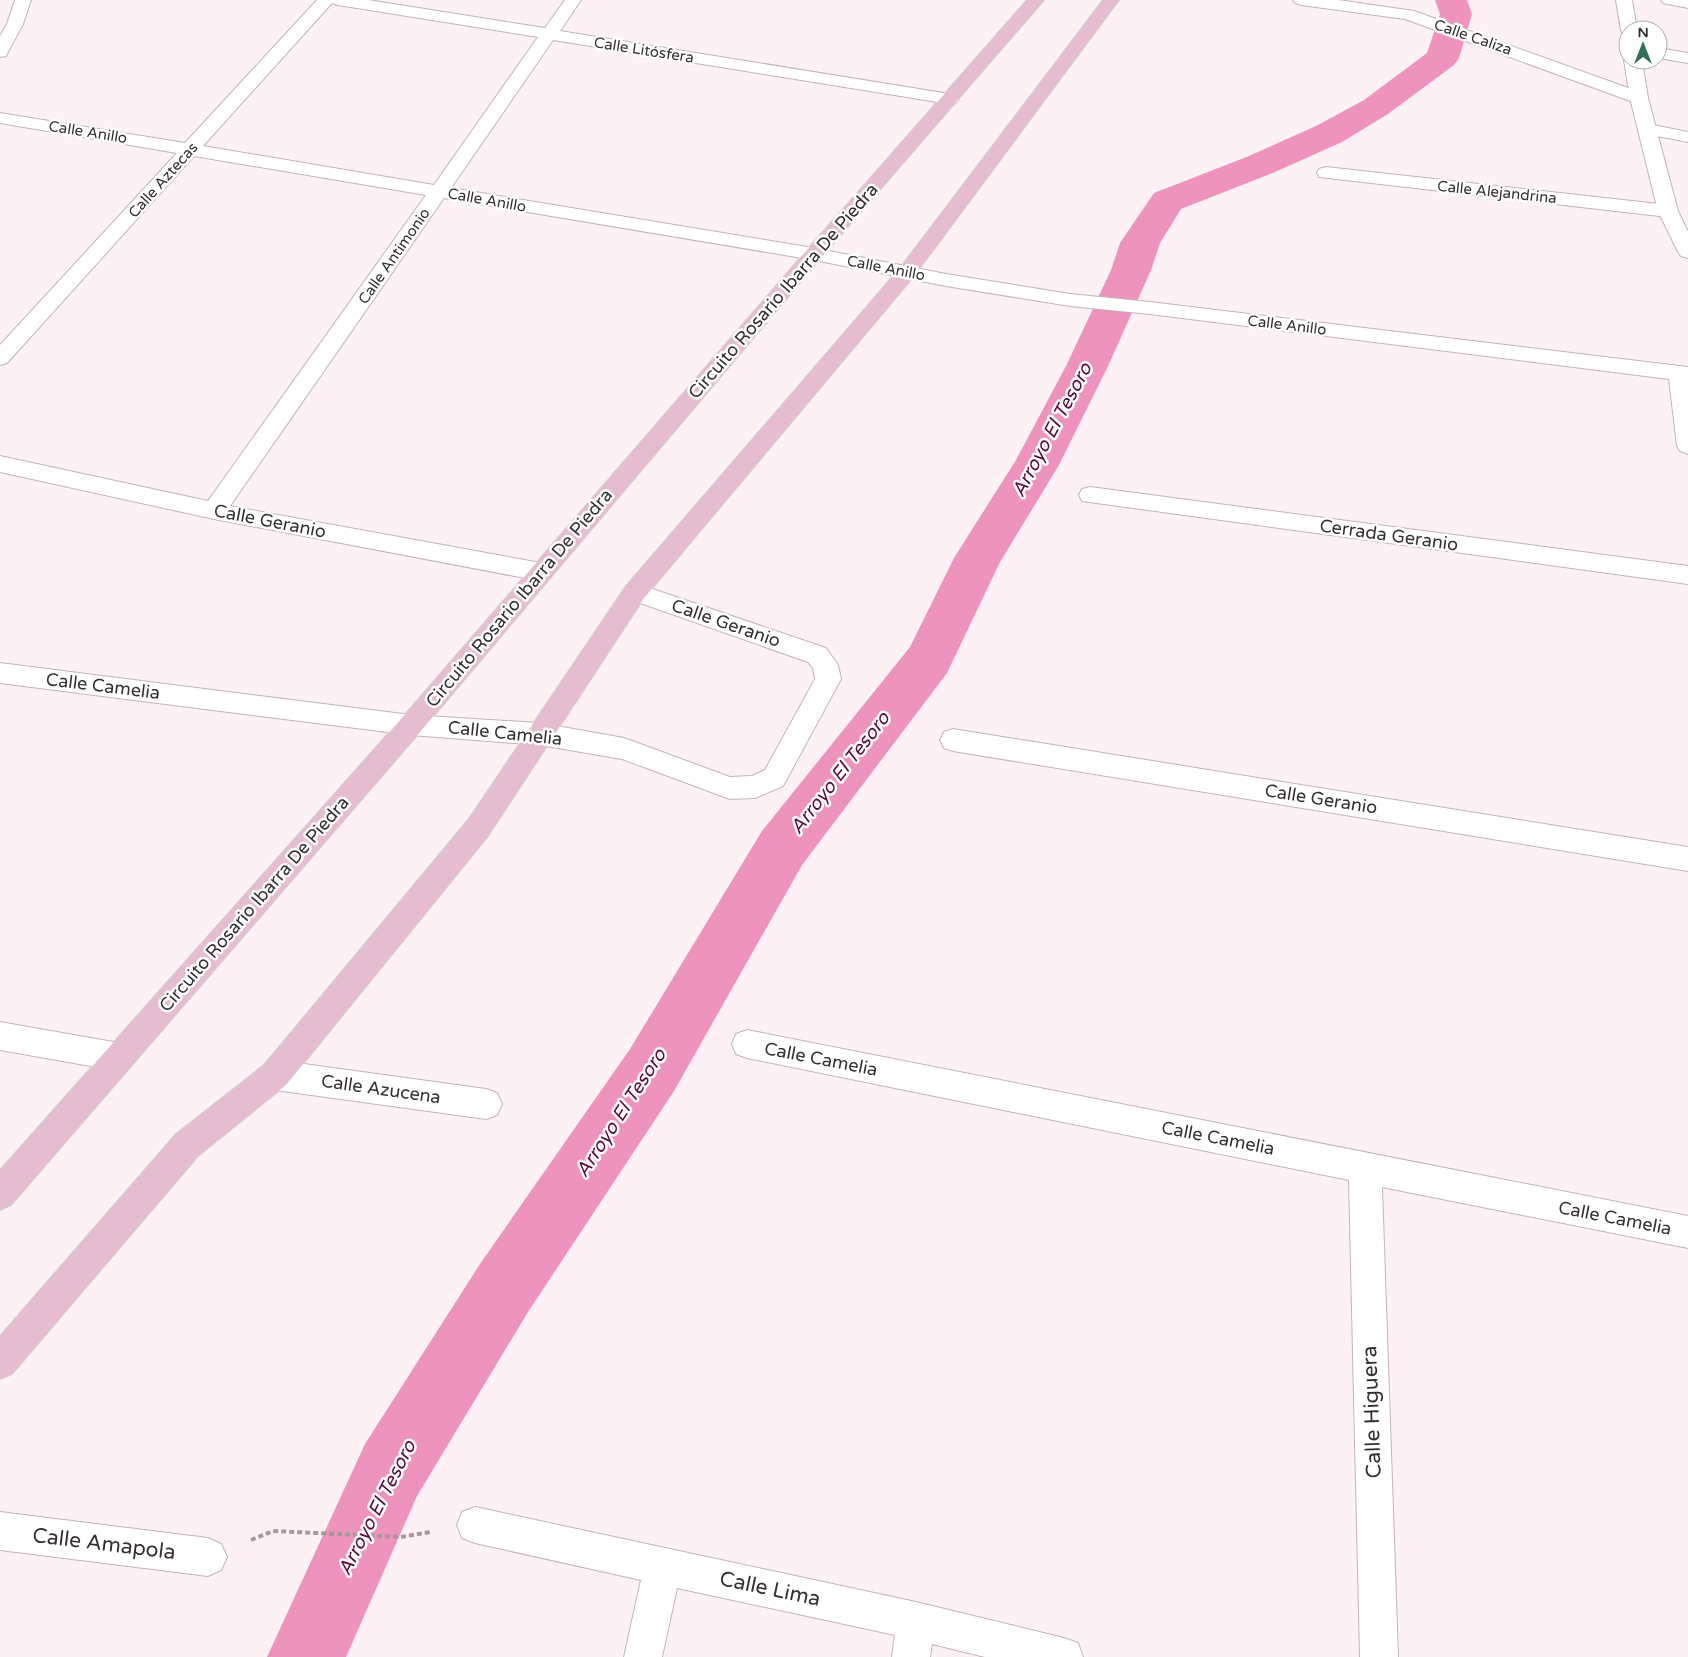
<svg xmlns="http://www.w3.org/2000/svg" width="1688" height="1657" viewBox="0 0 1688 1657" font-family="'Varela Round',sans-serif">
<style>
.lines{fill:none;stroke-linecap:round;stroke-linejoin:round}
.canal{fill:#ee93be;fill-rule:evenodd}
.minor-casing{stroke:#c2b3b9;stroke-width:2}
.tertiary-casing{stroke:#c2b3b9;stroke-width:2}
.primary-casing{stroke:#d3d1d2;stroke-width:2}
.path{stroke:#a2999c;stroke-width:4;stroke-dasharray:5 3;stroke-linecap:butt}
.minor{fill:#fff;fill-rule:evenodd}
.tertiary{fill:#fff;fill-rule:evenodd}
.primary{fill:#e6bdd0;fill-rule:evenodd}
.labels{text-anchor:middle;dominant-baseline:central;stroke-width:5;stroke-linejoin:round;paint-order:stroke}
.far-street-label{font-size:15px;fill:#352f31;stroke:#fff}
.street-label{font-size:18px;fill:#352f31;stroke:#fff}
.water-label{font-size:19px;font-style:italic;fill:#590839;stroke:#fff}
.near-street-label{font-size:21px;fill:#352f31;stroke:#fff}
</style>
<rect width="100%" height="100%" fill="#fef1f6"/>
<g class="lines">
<path class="canal" d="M1435,0H1467L1472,14L1459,58L1454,65L1388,114L1342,142L1275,172L1181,209L1160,243L1151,270L1109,364L1059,465L1000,562L947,673L802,865L674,1091L528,1312L417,1496L346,1657H267L365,1444L480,1264L630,1049L762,831L910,647L954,558L1016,460L1067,364L1111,270L1120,243L1154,193L1249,156L1316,126L1364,100L1427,53L1440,14Z"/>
<g class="minor-casing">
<g id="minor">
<path d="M15,0H31L23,24L8,52L6,56L0,57V36L7,24Z"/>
<path d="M317,0H368L545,28L565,0H581L560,31L950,94L956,95L959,99L956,103L950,104L553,40L451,188L814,248L946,274L1070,294L1150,302L1688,367V454L1680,451L1677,446L1669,379L1150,314L1070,306L946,286L814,260L444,198L230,506L541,563L549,566L553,572L549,578L541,581L214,519L0,472V456L208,501L426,195L194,156L7,363L0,365V345L177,153L0,123V113L185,143ZM332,3L338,5L538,37L434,185L203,146Z"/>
<path d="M1293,0H1338L1414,11L1645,94L1648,98L1645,102L1639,103L1633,102L1405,19L1301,5L1295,3Z"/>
<path d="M1661,0H1688V8L1663,3Z"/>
<path d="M1658,48L1688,53V63L1658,58Z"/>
<path d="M1648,124L1688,132V142L1642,133L1639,129L1642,125Z"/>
<path d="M1326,167L1668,205L1675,207L1678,211L1675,215L1668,217L1319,177L1317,173L1319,169Z"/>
<path d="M1090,487L1688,566V584L1082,501L1079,495L1082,489Z"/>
<path d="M635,583L826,648L838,665L841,679L783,786L755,798L730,799L622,759L540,745L411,735L0,683V663L411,715L540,723L624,738L730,777L752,776L765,770L815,679L813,668L808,662L626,598L623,592L626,586Z"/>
<path d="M953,729L1688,847V871L953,751L944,748L940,740L944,732Z"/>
<path d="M0,1022L119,1043L130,1047L134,1057L130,1067L119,1071L0,1050Z"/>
<path d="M747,1030L1688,1216V1248L1382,1187L1398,1657H1360L1349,1180L747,1058L736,1054L732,1044L736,1034Z"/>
<path d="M275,1060L486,1089L497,1093L502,1104L497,1115L486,1119L275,1090L264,1085L260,1075L264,1065Z"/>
<path d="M475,1507L916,1602L1064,1638L1078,1643L1083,1657H985L932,1644L930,1657H892L895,1635L677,1588L662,1657H624L641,1580L475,1543L462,1538L457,1525L462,1512Z"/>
<path d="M0,1512L208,1538L221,1544L227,1557L221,1570L208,1576L0,1550Z"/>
</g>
</g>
<g class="tertiary-casing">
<g id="tertiary">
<path d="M1616,0H1632L1637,30H1628V35L1623,34L1621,30Z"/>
<path d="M1628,56V60H1642L1648,98L1678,211L1688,232V258L1681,256L1678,252L1658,211L1630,98L1624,60Z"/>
</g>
</g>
<g class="primary-casing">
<g id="primary">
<path d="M1027,0H1044L821,258L420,732L11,1205L0,1210V1170L402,718L807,250Z"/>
<path d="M1103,0H1119L914,276L644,598L488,836L286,1085L198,1156L12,1374L0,1379V1336L176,1134L264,1065L468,820L626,586L900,268Z"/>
</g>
</g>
<path class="path" d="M251,1540L273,1531L401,1537L430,1532"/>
<use href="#minor" class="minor"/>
<use href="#tertiary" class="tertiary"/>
<use href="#primary" class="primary"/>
</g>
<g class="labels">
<g class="far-street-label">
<text transform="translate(1473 37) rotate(19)">Calle Caliza</text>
<text transform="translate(644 50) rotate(9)">Calle Litósfera</text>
<text transform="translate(88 132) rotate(9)">Calle Anillo</text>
<text transform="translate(163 180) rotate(-48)">Calle Aztecas</text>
<text transform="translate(1497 192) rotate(6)">Calle Alejandrina</text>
<text transform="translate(487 200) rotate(10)">Calle Anillo</text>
<text transform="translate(394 256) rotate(-55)">Calle Antimonio</text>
<text transform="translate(886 268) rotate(11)">Calle Anillo</text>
<text transform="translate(1287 325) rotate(7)">Calle Anillo</text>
</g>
<g class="street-label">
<text transform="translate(783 291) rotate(-49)">Circuito Rosario Ibarra De Piedra</text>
<text transform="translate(270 521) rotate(11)">Calle Geranio</text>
<text transform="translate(1389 535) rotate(8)">Cerrada Geranio</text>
<text transform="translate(519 598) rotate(-50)">Circuito Rosario Ibarra De Piedra</text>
<text transform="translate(726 623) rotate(19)">Calle Geranio</text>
<text transform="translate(103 686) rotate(7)">Calle Camelia</text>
<text transform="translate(505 733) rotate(6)">Calle Camelia</text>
<text transform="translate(1321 799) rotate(9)">Calle Geranio</text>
<text transform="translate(254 904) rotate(-49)">Circuito Rosario Ibarra De Piedra</text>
<text transform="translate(821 1059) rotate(11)">Calle Camelia</text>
<text transform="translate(381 1089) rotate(8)">Calle Azucena</text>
<text transform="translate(1218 1138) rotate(11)">Calle Camelia</text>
<text transform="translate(1615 1218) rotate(11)">Calle Camelia</text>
</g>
<g class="water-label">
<text transform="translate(1052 430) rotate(-62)">Arroyo El Tesoro</text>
<text transform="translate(840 773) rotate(-52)">Arroyo El Tesoro</text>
<text transform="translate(621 1113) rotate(-57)">Arroyo El Tesoro</text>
<text transform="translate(377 1508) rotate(-63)">Arroyo El Tesoro</text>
</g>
<g class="near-street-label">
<text transform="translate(1372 1412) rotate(-92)">Calle Higuera</text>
<text transform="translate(104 1544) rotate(7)">Calle Amapola</text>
<text transform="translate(770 1589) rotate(12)">Calle Lima</text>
</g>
</g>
<g transform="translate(1643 45)"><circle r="24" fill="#ffffff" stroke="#aeacad"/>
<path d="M0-4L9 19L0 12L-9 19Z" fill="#33705b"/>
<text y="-8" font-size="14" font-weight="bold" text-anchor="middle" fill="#352f31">N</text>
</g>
</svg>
